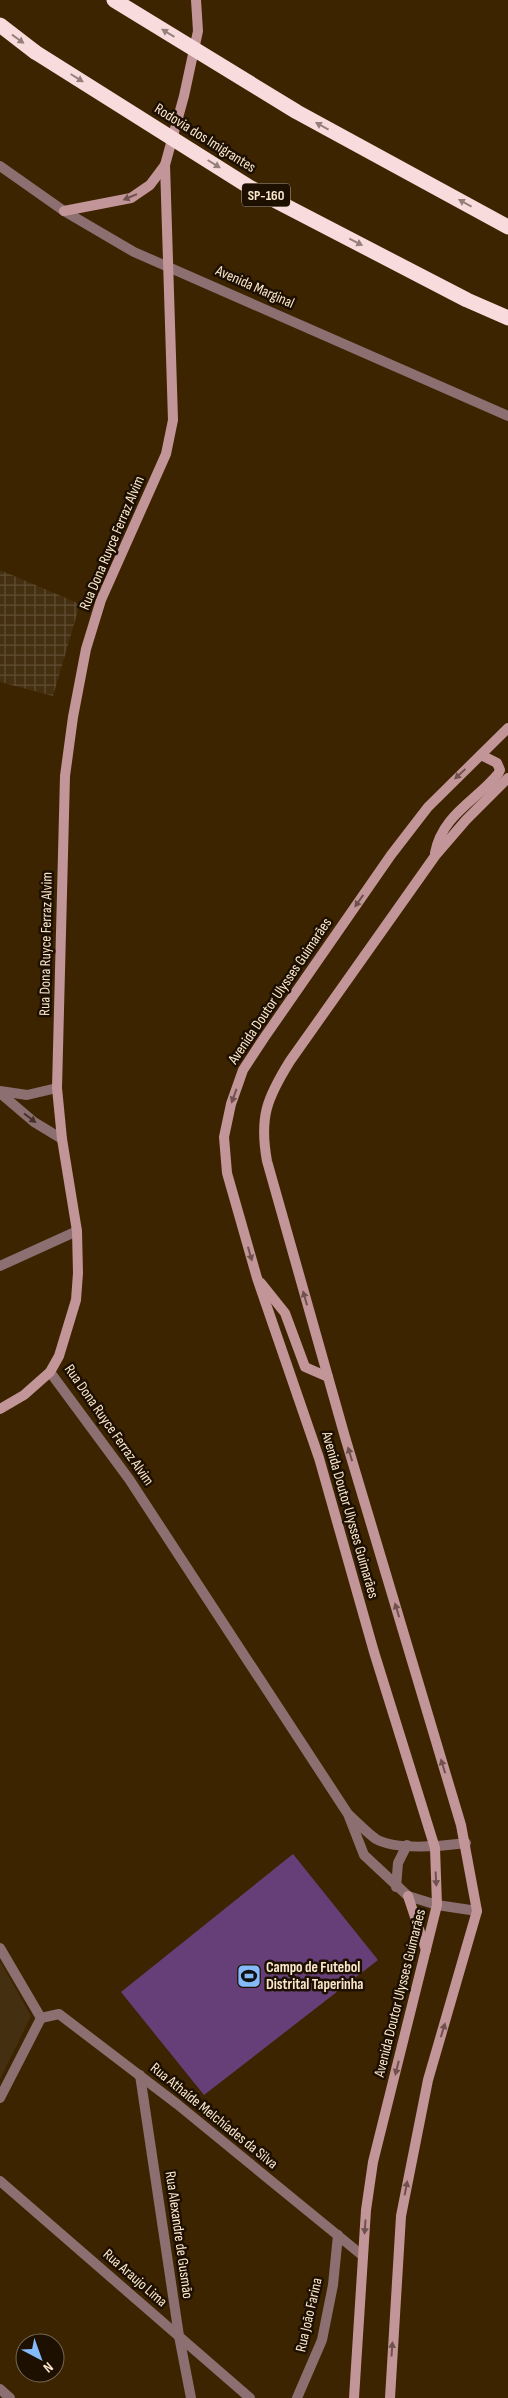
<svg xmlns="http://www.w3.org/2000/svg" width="508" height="2398" viewBox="0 0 508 2398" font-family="'Sofia Sans Condensed',sans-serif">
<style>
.built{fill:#442f11}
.industrial{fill:url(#industrial-grid)}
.grass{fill:#663f79}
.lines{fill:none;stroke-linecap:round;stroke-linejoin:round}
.minor{stroke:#8b6f71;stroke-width:10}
.tertiary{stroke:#8b6f71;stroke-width:10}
.secondary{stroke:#c29599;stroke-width:10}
.motorway{stroke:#f8dbdd;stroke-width:15}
.motorway-bridge{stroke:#f8dbdd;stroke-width:15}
.oneway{fill:#95807a}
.oneway2{fill:#70524c}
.oneway3{fill:#443128}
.labels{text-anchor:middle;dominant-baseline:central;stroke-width:5;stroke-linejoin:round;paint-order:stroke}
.shield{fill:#1d1000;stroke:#b8a690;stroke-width:1}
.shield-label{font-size:14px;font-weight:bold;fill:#fbe7ce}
.street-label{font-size:15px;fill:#fbe7ce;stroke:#1d1000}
.poi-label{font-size:15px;font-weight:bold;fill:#fbe7ce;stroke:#1d1000;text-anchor:start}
</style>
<defs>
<pattern id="industrial-grid" width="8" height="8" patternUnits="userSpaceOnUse" patternTransform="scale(1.25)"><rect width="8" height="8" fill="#442f11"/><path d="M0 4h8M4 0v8" fill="none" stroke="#604d32"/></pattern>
</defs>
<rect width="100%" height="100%" fill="#3d2400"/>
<path class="built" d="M0,1961L31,2016L0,2079Z"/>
<path class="industrial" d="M0,570L80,604L53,696L0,682Z"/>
<path class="grass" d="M293,1854L378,1960L204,2095L121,1992Z"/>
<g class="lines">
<g class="minor">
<path d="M0,1266L77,1231"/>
<path d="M0,1948L41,2018"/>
<path d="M41,2018L59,2014L177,2104L363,2256"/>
<path d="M140,2075L179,2336L191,2398"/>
<path d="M0,2098L41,2018"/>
<path d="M0,2181L250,2398"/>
<path d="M0,2389L10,2398"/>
<path d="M297,2398L322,2340L333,2285L338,2235"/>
</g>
<g class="tertiary">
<path d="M0,166L64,211L134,252L508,416"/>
<path d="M0,1091L27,1095L57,1088"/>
<path d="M0,1093L34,1122L62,1139"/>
<path d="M50,1372L129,1479L348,1814L364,1855L408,1896L437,1905L477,1911"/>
<path d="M349,1815C358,1823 367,1833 376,1839C397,1851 443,1846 466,1843"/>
<path d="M396,1887L398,1863L407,1845"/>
</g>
<g class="secondary">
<path d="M64,211L131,198L150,185L165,165"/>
<path d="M435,853C442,815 476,801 498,774L500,770L497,763L481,755"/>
<path d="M261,1283L285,1313L305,1367L328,1377"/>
<path d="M0,1409L24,1395L50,1372L59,1356L76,1300L78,1273L77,1231L62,1139L57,1088L65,776L73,717L86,649L101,600L166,454L173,420L165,165L184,96L198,31L196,0"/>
<path d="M408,1896L426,1950"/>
<path d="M354,2398L366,2210L373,2162L437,1905L435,1848L374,1652L319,1458L257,1278L227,1173L224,1137L231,1104L243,1070L264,1038L391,855L428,807L508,728"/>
<path d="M390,2398L401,2216L428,2080L477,1911L461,1825L345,1437L267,1161C259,1117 267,1098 290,1061L435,856L466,820L508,778"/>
</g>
<path class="motorway" d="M0,25L35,52"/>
<g class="motorway-bridge">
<path d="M114,0L297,112L508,227"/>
<path d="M35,52L251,188L467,300L508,318"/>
</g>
</g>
<defs><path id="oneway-solid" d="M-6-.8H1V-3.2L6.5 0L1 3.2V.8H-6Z" transform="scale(1.25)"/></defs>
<g class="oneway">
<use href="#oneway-solid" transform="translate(168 33) rotate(-149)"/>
<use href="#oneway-solid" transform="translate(18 39) rotate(36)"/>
<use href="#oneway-solid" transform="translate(77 78) rotate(32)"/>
<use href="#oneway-solid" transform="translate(322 126) rotate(-151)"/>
<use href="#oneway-solid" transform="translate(214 164) rotate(32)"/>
<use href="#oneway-solid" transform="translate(465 203) rotate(-151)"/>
<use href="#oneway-solid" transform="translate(356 242) rotate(27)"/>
</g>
<g class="oneway2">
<use href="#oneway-solid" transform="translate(130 197) rotate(157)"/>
<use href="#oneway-solid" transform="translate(460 774) rotate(137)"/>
<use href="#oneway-solid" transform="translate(359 901) rotate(125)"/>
<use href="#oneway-solid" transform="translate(234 1096) rotate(110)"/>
<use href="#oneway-solid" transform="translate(250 1254) rotate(74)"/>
<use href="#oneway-solid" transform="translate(305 1298) rotate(-106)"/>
<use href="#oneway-solid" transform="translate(350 1454) rotate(-107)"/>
<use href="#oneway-solid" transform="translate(397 1610) rotate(-107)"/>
<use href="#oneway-solid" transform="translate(443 1766) rotate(-107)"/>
<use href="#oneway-solid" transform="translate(436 1879) rotate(87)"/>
<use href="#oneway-solid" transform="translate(443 2030) rotate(-73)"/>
<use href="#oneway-solid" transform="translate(397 2068) rotate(104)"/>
<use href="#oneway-solid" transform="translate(406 2188) rotate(-79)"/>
<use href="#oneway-solid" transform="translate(365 2227) rotate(94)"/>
<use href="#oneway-solid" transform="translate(392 2349) rotate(-86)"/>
</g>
<use class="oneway3" href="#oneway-solid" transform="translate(30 1118) rotate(37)"/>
<defs>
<g id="stadium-square" transform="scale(1.25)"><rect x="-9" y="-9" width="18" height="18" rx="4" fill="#86bbfb" stroke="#1d1000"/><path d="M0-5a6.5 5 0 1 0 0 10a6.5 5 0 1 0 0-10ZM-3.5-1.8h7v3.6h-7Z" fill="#111"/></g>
</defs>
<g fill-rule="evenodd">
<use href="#stadium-square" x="249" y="1976"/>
</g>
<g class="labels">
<rect class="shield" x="242" y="183.5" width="48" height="23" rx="4"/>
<g class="shield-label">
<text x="266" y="195">SP-160</text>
</g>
<g class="street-label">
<text transform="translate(205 138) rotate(32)">Rodovia dos Imigrantes</text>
<text transform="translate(255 287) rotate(24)">Avenida Marginal</text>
<text transform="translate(112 543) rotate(-67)">Rua Dona Ruyce Ferraz Alvim</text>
<text transform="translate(46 944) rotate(-89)">Rua Dona Ruyce Ferraz Alvim</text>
<text transform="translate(280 991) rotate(-56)">Avenida Doutor Ulysses Guimarães</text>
<text transform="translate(109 1425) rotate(55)">Rua Dona Ruyce Ferraz Alvim</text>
<text transform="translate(350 1515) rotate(74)">Avenida Doutor Ulysses Guimarães</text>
<text transform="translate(400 1993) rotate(-76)">Avenida Doutor Ulysses Guimarães</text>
<text transform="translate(214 2116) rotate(39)">Rua Athaíde Melchíades da Silva</text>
<text transform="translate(179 2235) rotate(82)">Rua Alexandre de Gusmão</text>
<text transform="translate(135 2278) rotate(41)">Rua Araujo Lima</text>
<text transform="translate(309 2315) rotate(-77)">Rua João Farina</text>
</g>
<g class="poi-label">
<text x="266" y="1967">Campo de Futebol<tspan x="266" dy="17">Distrital Taperinha</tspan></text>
</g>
</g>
<g transform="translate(40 2358) rotate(139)"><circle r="24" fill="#1d1000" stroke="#766652"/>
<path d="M0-4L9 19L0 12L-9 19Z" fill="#86bbfb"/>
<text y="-8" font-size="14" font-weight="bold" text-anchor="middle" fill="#fbe7ce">N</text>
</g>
</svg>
